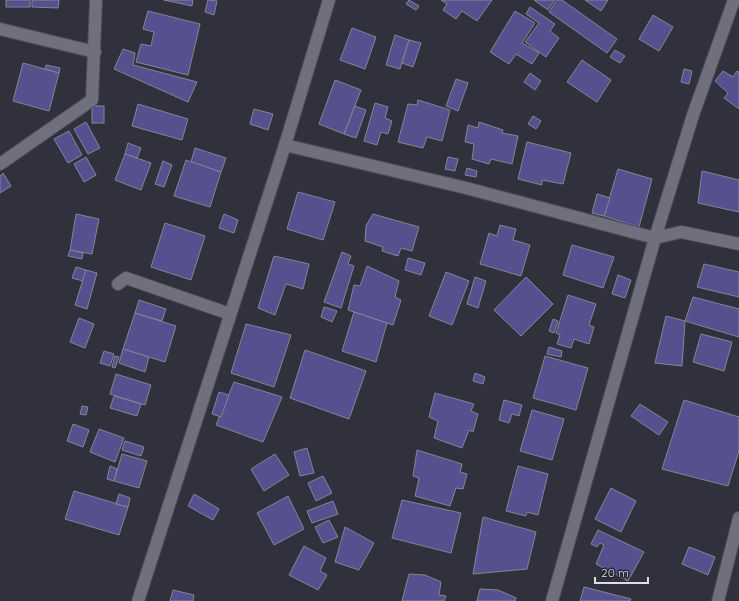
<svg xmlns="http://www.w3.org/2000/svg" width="739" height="601" viewBox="0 0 739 601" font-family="Quicksand,sans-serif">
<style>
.building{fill:#55508e;stroke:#858595}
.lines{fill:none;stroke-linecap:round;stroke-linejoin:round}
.minor-casing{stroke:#4c4c57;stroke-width:14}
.minor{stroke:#6f6f7e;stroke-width:12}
</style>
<rect width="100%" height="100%" fill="#31313e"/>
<g class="building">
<rect x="6" y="0" width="24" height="7"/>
<path d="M32,0H59L58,8L32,7Z"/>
<path d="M164,0H193L192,6Z"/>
<path d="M208,0L217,1L214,15L205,12Z"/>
<path d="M409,0L419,6L416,10L406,4Z"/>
<path d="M441,0H492L477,21L462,11L456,19L443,10L447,4Z"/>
<path d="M534,0H555L548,10Z"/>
<path d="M557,0H562L617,39L607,53L549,12Z"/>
<path d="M585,0H608L601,11Z"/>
<path d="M530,7L555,24L550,31L559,38L546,57L525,42L539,23L526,14Z"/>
<path d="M148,11L200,24L188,75L136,62L141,44L151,46L154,32L143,29Z"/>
<path d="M515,11L535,23L522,43L539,53L532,64L516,54L509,64L490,52Z"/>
<path d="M653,15L673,27L659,51L639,39Z"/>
<path d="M352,28L376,37L365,69L340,60Z"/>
<path d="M395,35L409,40L400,69L386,65Z"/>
<path d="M409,40L421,43L413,67L402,63Z"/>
<path d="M123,49L135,53L133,65L197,82L188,102L114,69Z"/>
<path d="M615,50L625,56L620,63L610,57Z"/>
<path d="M582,60L611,80L597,102L567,82Z"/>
<path d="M23,63L59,73L49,111L13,101Z"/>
<path d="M46,65L60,68L59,73L45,69Z"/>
<path d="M684,69L692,71L689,84L681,82Z"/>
<path d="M723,71L733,77L737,71L739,72V109L724,98L728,93L715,81Z"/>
<path d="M530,73L541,81L535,90L524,82Z"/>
<path d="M456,79L468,83L458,111L446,106Z"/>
<path d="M335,80L361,90L344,134L319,124Z"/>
<path d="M418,100L450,110L442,141L427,137L423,148L398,142L408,104L417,105Z"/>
<path d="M375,103L388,107L385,118L392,121L388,134L381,132L377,145L364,141Z"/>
<path d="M138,104L188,119L182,140L132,126Z"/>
<rect x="92" y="106" width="12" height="17"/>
<path d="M355,106L366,110L356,138L344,134Z"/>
<path d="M254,109L273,114L268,130L250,124Z"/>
<path d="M533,116L541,121L536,129L528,124Z"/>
<path d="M86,122L100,148L88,154L74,129Z"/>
<path d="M479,122L503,130L502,133L518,136L512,164L491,159L489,164L472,159L474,144L465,142L468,125L478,128Z"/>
<path d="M69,131L82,155L68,163L54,139Z"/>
<path d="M527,142L571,153L563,184L542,180V185L518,179Z"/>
<path d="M128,143L141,148L137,158L125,154Z"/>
<path d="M195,148L226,158L221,172L191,162Z"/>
<path d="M125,154L151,163L141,190L115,180Z"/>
<path d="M86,157L96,175L84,182L74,164Z"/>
<path d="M448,157L458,159L455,171L445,169Z"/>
<path d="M186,160L221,172L210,207L174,196Z"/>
<path d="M163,161L172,165L164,187L155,184Z"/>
<path d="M467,168L477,171L476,177L465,175Z"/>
<path d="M618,169L652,179L639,227L604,216Z"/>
<path d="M702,171L739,180V212L698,203Z"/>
<path d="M3,173L11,186L0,193V176Z"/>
<path d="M298,192L335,202L323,240L287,229Z"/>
<path d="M597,194L610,198L604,216L592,213Z"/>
<path d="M76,214L99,219L92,254L70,250Z"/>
<path d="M224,214L238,220L234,233L219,228Z"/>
<path d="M373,214L419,227L412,251L401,248L398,256L382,251L383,247L365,241L366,226Z"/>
<path d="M165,223L205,236L191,280L151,267Z"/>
<path d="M500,225L516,229L513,240L530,245L521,276L480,264L489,233L497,236Z"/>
<path d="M572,245L614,257L603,288L563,275Z"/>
<path d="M70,250L83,253L82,259L68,256Z"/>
<path d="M342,252L351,256L348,264L354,266L341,308L324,302Z"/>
<path d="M274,256L309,264L303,289L286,284L275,315L258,308Z"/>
<path d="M408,258L425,263L421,275L405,270Z"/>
<path d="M704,264L739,272V297L697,287Z"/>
<path d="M367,266L399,281L395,297L401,300L393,325L348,310L354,285L360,286Z"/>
<path d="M76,267L86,270L83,281L72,278Z"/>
<path d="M86,270L97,273L87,309L75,305Z"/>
<path d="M446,272L469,281L452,325L429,316Z"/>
<path d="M618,275L631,280L625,298L612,294Z"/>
<path d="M475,277L486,281L478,308L467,304Z"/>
<path d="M526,277L553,304L521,336L494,310Z"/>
<path d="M568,295L596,304L589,325L594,327L589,344L574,339L571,348L557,344L560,335L556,333Z"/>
<path d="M693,297L739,309V337L685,321Z"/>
<path d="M139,300L166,309L162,321L135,313Z"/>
<path d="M324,307L337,311L332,322L321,317Z"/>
<path d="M354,312L387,323L376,362L342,351Z"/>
<path d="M135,313L176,326L165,362L123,349Z"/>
<path d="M666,316L685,321L682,366L655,363Z"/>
<path d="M79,318L94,324L85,348L70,342Z"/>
<path d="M553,319L558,321L554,333L549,331Z"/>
<path d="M246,324L291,335L274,387L231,373Z"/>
<path d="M701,334L732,342L724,371L693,362Z"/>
<path d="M549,347L562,351L561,357L547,354Z"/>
<path d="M123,349L149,357L145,372L119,363Z"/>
<path d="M305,350L366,371L349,419L290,398Z"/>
<path d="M104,351L114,354L110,366L100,363Z"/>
<path d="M115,356L119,357L115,368L112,367Z"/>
<path d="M545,356L588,368L576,410L533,398Z"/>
<path d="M475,373L485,377L483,384L473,381Z"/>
<path d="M116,374L151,385L145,405L110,394Z"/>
<path d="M234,382L282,397L263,442L216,425Z"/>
<path d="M219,392L229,395L221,417L212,414Z"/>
<path d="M435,393L474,404L471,411L478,414L473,432L469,430L462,448L434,438L438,421L429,417Z"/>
<path d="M114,396L141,404L137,416L110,408Z"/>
<path d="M504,400L522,405L519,416L512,414L509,423L499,420Z"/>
<path d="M684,400L739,417V451L728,486L662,469Z"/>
<path d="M640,404L668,422L659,435L631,416Z"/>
<path d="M82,406L88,407L86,415L80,414Z"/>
<path d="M532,410L564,419L552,460L520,451Z"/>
<path d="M73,424L89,430L83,447L67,441Z"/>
<path d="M99,429L124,438L115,462L90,452Z"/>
<path d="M125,441L144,447L141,456L122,450Z"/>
<path d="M307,448L314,473L300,476L294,452Z"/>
<path d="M417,450L462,464L460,472L467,474L463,489L456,488L450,506L415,496L419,478L413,476Z"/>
<path d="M122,454L147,461L139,488L114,481Z"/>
<path d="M275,454L289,475L264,491L251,469Z"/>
<path d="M110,466L117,469L114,481L107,479Z"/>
<path d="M518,466L548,474L538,515L527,512L526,516L506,511Z"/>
<path d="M323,476L332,493L316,501L308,483Z"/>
<path d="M611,488L636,501L621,532L595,519Z"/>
<path d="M74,491L128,507L119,535L65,519Z"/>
<path d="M119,494L130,498L128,507L116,504Z"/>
<path d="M194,494L219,509L213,520L188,506Z"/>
<path d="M288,496L304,529L274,545L257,513Z"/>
<path d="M402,500L461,513L451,553L392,538Z"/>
<path d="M333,501L338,514L312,523L307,511Z"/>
<path d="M483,517L536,532L527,569L473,574Z"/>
<path d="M329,520L338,537L323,543L315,527Z"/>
<path d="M345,527L374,543L359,570L335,562Z"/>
<path d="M598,530L644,552L628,581L596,564L604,545L600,543L597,547L591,544Z"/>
<path d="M304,546L326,558L320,571L327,575L318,590L289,575Z"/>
<path d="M689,547L715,557L708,575L682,564Z"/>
<path d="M409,574L425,575L441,582L439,595L446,596L444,601H402Z"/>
<path d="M584,587L631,599L630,601H580Z"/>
<path d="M480,589L498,590L516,598L515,601H477Z"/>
<path d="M173,590L194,595L193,601H170Z"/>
</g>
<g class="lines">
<g class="minor-casing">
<g id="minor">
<path d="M0,29L95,52"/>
<path d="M285,145L466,188L655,238L681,232L739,244"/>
<path d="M0,164L92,100L96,0"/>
<path d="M118,284L126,278L230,314"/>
<path d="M138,601L285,145L329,0"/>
<path d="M552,601L655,238L693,115L734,0"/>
<path d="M718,601L739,518"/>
</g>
</g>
<use href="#minor" class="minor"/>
</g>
<path d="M595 577v6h53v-6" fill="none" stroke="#dedee6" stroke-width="2"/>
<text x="601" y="577" font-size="12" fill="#dedee6" stroke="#272733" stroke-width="3" paint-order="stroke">20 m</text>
</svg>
